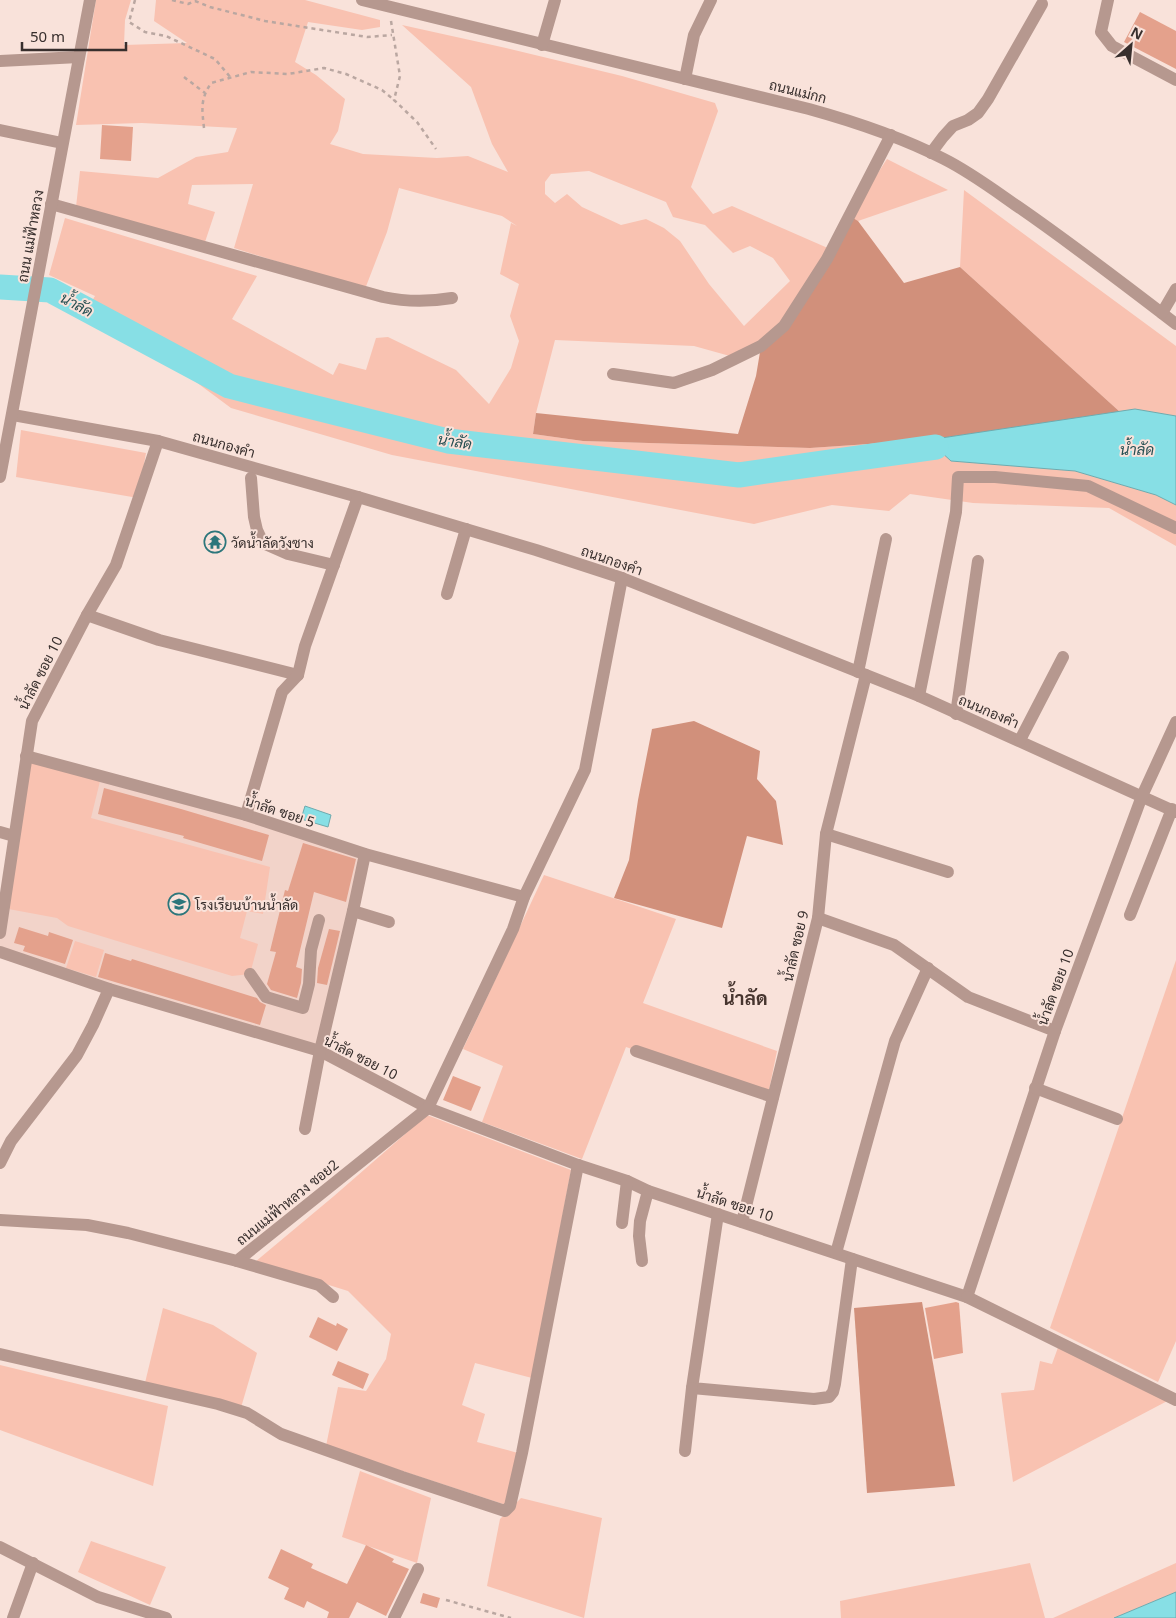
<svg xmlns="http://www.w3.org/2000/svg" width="1176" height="1618" viewBox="0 0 1176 1618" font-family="'Noto Sans',Sarabun,sans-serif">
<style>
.built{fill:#f2d3c9}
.green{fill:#f9c2b1;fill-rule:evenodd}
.forest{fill:#d1907b}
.water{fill:#87dfe5;stroke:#6faaae}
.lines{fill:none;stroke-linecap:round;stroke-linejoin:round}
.river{stroke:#87dfe5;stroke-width:25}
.building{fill:#e4a18c}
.path{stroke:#baa7a1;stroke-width:2.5;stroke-dasharray:4 4;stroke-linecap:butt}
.minor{stroke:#b6988f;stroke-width:12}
.labels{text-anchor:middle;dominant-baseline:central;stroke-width:4;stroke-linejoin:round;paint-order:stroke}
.street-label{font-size:14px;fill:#382f2d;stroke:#f9e2da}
.poi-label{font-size:14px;fill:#382f2d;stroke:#f9e2da;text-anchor:start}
.water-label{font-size:15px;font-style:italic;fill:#264f52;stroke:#f9e2da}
.district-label{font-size:19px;font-weight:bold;fill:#47352f;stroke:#f9e2da}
</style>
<rect width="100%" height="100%" fill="#f9e2da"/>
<path class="built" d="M26,756L365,854L320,1051L0,952V933Z"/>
<g class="green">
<path d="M96,0H131L125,20L124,45L187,43L154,21L156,0H305L380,20V27L362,30L308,22L295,62L316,75L345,99L338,131L330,144L363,154L437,158L468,156L508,172L492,144L471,87L402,25L506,48L622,76L715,103L718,111L691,187L713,214L732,206L830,249L784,326L737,358L694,346L555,340L536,413L533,434L583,441L810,448L928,440L951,461L1075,471L1156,495L1176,505V546L1109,508L973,503L910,494L889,511L832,505L754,524L392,455L231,408L161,356L83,316L95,296L49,275L65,218L257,276L232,319L333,375L339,363L366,370L376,338L388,337L456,370L489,404L511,368L519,341L510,316L519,284L500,274L511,223L517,226L502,216L399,188L387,232L365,289L234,248L253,184L192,185L188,204L215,212L205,242L76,207L80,171L158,178L196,157L228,152L237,128L142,123L76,125ZM589,171L666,202L673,217L705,225L733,253L750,246L773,258L790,281L744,326L709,284L680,241L664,228L646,219L621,225L582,207L567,194L555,203L545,194V182L551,174Z"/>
<path d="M887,159L948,190L858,221L850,216Z"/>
<path d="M964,190L1176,346V416L1135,409L1120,412L960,267Z"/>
<path d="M21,430L146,453L138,498L16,477Z"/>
<path d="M26,756L101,777L91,818L270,867L263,914L247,911L240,938L258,944L250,974L232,976L68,926L57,918L3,908Z"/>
<path d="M544,875L676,919L643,1003L777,1051L768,1095L626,1047L582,1159L482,1122L503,1066L463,1049Z"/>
<path d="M75,941L104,950L96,977L66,968Z"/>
<path d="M1176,960V1341L1158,1382L1050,1328Z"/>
<path d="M427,1115L571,1170L532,1378L475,1363L462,1405L485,1414L477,1442L518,1453L506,1505L326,1446L338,1387L366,1391L386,1359L391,1334L348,1291L255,1262L334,1196Z"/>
<path d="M163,1308L213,1325L257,1353L240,1411L144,1387Z"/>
<path d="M1060,1342L1173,1398L1013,1482L1001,1393L1034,1390L1040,1361L1052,1364Z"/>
<path d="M0,1365L168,1406L153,1486L0,1430Z"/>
<path d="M360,1471L431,1498L417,1563L342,1537Z"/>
<path d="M521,1498L602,1518L584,1618L487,1586L500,1519Z"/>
<path d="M91,1541L166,1567L150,1605L78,1572Z"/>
<path d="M1030,1563L1045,1618H841L840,1601Z"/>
<path d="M1176,1563V1592L1114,1618H1053Z"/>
</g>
<g class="forest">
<path d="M850,216L858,221L904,283L960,267L1120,412L928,440L810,448L583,441L533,434L536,413L738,434L756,376L761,346L784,326Z"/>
<path d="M694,721L760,751L757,779L776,801L783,845L747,836L722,928L614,898L629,860L638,800L652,729Z"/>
<path d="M922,1302L955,1486L867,1493L854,1308Z"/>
</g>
<g class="water">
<path d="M1135,409L1176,416V505L1156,495L1075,471L951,461L928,440Z"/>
<path d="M305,806L331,815L328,827L301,819Z"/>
<path d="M1176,1592V1618H1114Z"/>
</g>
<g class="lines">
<path class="river" d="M0,287L50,290L229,386L448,441L739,475L936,447"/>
</g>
<g class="building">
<path d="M1140,12L1176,31V69L1124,42Z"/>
<path d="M102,125L133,127L131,161L100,159Z"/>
<path d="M104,788L181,809L269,835L262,861L183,838L184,836L98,814Z"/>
<path d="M303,843L356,859L346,902L314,892L296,967L302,969L301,983L297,998L271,990L267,984L276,952L270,951L285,890L288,891Z"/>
<path d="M19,927L48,936L49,932L73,940L65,964L23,951L25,946L14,943Z"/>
<path d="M329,929L340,931L327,985L317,983L318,968Z"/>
<path d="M105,953L131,961L132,959L257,998L260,1002L266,1005L260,1025L98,977Z"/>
<path d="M453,1076L481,1087L471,1111L443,1100Z"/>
<path d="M956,1302L959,1303L963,1353L934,1359L925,1308Z"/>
<path d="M318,1317L336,1326L337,1323L348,1329L337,1351L309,1337Z"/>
<path d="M338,1361L369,1374L363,1389L332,1375Z"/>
<path d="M366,1545L394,1559L392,1562L409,1569L386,1616L357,1602L349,1618H327L329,1612L307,1601L304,1608L284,1599L289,1588L268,1578L281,1549L313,1564L311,1568L347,1584Z"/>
<path d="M423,1593L440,1598L437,1608L420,1603Z"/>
</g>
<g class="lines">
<g class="path">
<path d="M135,0L129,22L145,32L166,36L215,59L231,78"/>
<path d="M172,0L188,4L195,1L210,7L265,21L367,37L392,35"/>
<path d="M391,21L400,76L394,100L417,122L436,149"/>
<path d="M184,77L205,93"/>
<path d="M204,128C202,109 200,100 211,83L251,72L288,74L324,68L346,74L382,90L394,100"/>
<path d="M446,1600L511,1618"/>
</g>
<g class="minor">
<path d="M362,0L809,109C856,122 901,137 944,159C970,172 994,190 1017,206C1072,244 1124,284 1176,324"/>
<path d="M1108,0L1101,32L1112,46L1176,80"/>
<path d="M542,45L555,0"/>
<path d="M0,61L79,57"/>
<path d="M685,79L694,35L711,0"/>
<path d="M0,130L62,143"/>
<path d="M931,153L943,137L953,126L968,120L978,113L988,99L1042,4"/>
<path d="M51,204L383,297C407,302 428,302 452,298"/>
<path d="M1162,313L1176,289"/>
<path d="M613,374L674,383L712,370L761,346L784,326L827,259L891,135"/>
<path d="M13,415L158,441L358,497L536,550L622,578L919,696L1176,812"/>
<path d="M0,477L90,0"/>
<path d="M251,478L254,517L257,530L263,543L288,554L334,565"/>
<path d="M447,594L466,529"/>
<path d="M87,615L159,640L298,675"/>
<path d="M858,672L886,539"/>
<path d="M919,696L956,512L958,477H995L1088,486L1176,528"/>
<path d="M956,714L978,561"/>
<path d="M1020,740L1063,657"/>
<path d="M26,756L246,815L365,854L524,897"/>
<path d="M246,815L282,692L298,675L305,646L358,497"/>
<path d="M0,832L14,836"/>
<path d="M826,834L948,872"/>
<path d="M353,911L389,922"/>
<path d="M1130,915L1172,809"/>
<path d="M818,918L894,945L968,997L1055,1031"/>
<path d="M0,933L32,721L87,615L116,565L158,441"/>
<path d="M0,952L109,989L320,1051L428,1108L578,1165L627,1181L648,1191L967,1297L1055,1031L1142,796L1176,722"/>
<path d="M250,974L266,997L303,1008L309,984L311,950L319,920"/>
<path d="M636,1051L773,1097"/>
<path d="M1035,1088L1117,1119"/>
<path d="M305,1129L320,1051L353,911L365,854"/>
<path d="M0,1163L11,1141L77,1055L93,1025L109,989"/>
<path d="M718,1214L692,1388L814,1399L829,1397L833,1392L835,1384L852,1259"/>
<path d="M0,1220L87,1225L128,1233L237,1261L428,1108L513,929L524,897L585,770L622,578"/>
<path d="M742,1222L818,918L826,834L866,675"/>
<path d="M622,1223L627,1181"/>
<path d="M836,1253L895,1041L928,968"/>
<path d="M237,1261L319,1285L333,1297"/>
<path d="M642,1261L639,1236L640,1221L648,1191"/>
<path d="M967,1297L1176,1400"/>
<path d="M0,1354L218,1404L247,1413L281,1434L402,1477L505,1511L510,1506L522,1453L578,1165"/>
<path d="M685,1451L692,1388"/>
<path d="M0,1547L98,1597L166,1618"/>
<path d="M13,1618L33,1563"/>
<path d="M394,1618L418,1569"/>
</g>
</g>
<defs>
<g id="temple-ring" transform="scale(1.125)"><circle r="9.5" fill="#f9e2da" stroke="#2c767b" stroke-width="1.5"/><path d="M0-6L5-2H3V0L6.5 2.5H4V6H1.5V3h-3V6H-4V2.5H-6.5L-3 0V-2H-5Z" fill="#2c767b"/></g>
<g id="school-ring" transform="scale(1.125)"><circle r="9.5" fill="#f9e2da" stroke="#2c767b" stroke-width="1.5"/><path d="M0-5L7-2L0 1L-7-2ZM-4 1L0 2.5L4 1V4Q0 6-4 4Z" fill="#2c767b"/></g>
</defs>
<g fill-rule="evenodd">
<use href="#temple-ring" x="215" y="542"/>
<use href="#school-ring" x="179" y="904"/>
</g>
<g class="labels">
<g class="street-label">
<text transform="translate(798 91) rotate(14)">ถนนแม่กก</text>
<text transform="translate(30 236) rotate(-80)">ถนน แม่ฟ้าหลวง</text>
<text transform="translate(224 444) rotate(16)">ถนนกองคำ</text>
<text transform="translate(612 560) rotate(19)">ถนนกองคำ</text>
<text transform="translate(40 673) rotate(-63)">น้ำลัด ซอย 10</text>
<text transform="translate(989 711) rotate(23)">ถนนกองคำ</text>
<text transform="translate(280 811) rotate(18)">น้ำลัด ซอย 5</text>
<text transform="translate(795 946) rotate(-77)">น้ำลัด ซอย 9</text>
<text transform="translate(1055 987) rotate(-70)">น้ำลัด ซอย 10</text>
<text transform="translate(361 1057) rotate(27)">น้ำลัด ซอย 10</text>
<text transform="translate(287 1202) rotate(-39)">ถนนแม่ฟ้าหลวง ซอย2</text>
<text transform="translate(735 1204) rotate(18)">น้ำลัด ซอย 10</text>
</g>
<g class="poi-label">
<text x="231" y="542">วัดน้ำลัดวังซาง</text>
<text x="195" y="904">โรงเรียนบ้านน้ำลัด</text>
</g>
<g class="water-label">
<text transform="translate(77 304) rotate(28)">น้ำลัด</text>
<text transform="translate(455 441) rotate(9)">น้ำลัด</text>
<text x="1137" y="449">น้ำลัด</text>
</g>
<g class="district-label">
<text x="745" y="998">น้ำลัด</text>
</g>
</g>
<g transform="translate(1131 45) rotate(27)" stroke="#f9e2da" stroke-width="4" paint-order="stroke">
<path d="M0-4L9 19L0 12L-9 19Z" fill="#382f2d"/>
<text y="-8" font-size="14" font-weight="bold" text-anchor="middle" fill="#382f2d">N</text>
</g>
<path d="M22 42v8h104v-8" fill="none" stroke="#382f2d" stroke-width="2.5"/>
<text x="30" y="42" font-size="15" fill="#382f2d" stroke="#f9e2da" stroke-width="4" paint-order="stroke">50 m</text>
</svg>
